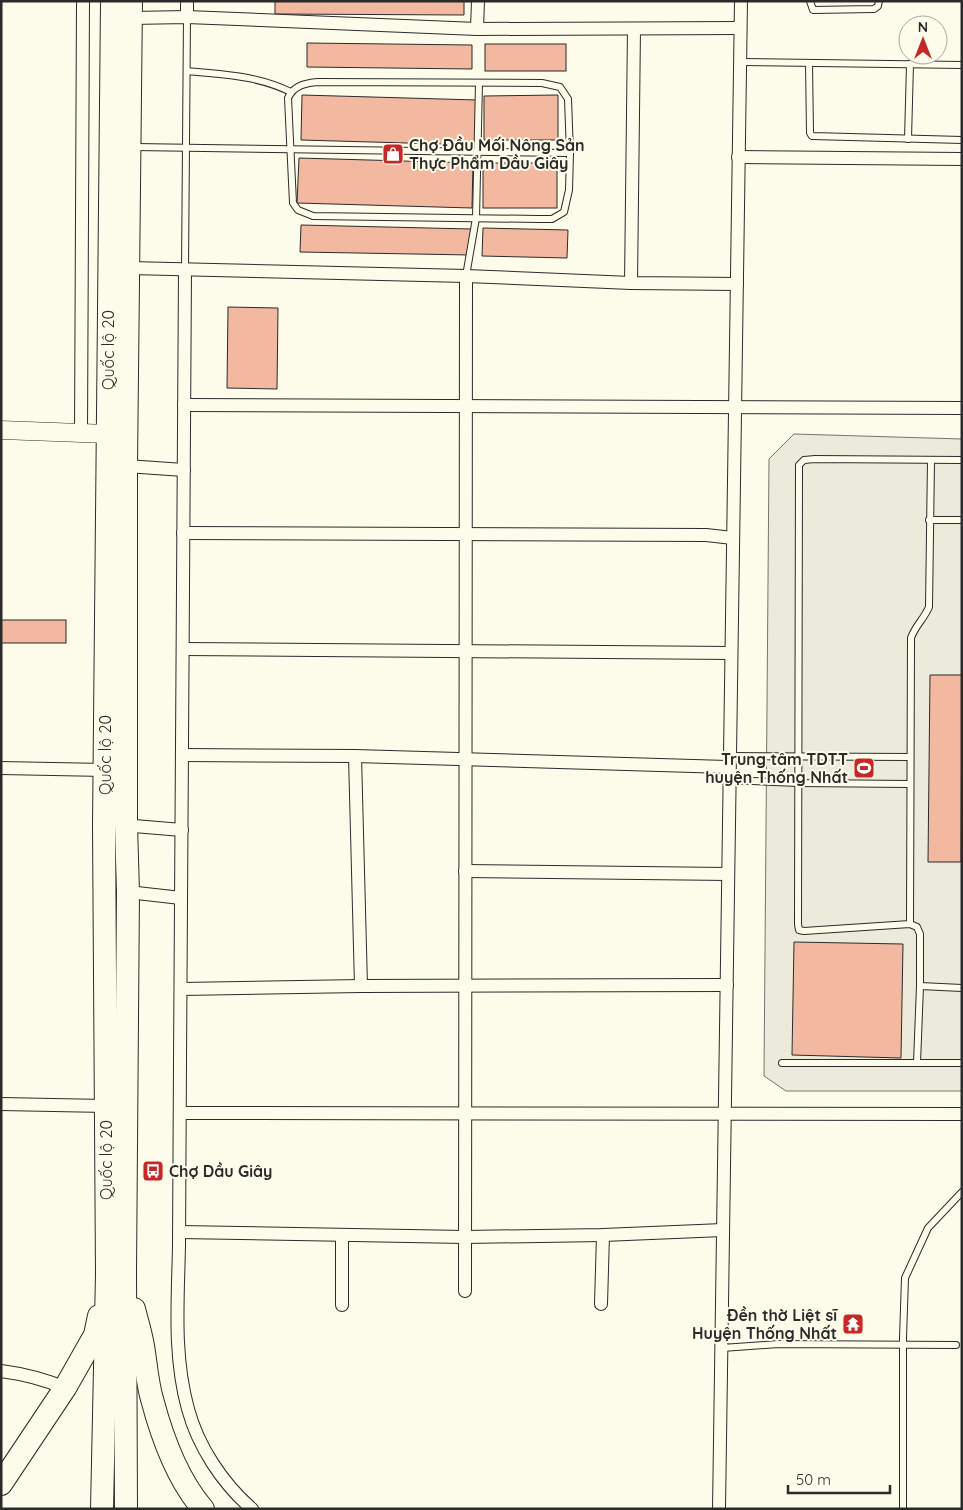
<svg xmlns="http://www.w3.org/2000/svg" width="963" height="1510" viewBox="0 0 963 1510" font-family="Quicksand,sans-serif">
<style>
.green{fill:#ecebdb;stroke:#74746e}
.building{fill:#f2b8a0;stroke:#2b2b2b}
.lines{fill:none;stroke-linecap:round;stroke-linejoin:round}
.lane-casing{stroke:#2b2b2b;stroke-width:8}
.street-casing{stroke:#2b2b2b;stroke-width:14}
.secondary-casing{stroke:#2b2b2b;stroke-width:19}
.highway-casing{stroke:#2b2b2b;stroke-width:24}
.lane{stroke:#fdfbea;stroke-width:6}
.street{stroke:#fdfbea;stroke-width:12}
.secondary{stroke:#fdfbea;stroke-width:18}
.highway{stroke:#fdfbea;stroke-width:22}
.labels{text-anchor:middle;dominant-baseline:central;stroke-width:4;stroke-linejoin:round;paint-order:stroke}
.poi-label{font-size:16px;font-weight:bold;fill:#2b2b2b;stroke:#fdfbea;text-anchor:start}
.street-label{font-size:16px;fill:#2b2b2b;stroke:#fdfbea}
</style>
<rect width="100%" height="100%" fill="#fdfbea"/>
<path class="green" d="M794,434L962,439V1091H786L764,1076L769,459Z"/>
<g class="building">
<path d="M275,1H464V15L275,14Z"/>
<path d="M307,43L472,45V69L307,67Z"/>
<rect x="485" y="44" width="81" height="27"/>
<path d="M302,95L477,100L476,145L301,140Z"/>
<path d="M558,95V140H484V96Z"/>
<path d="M299,158L473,163L472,208L297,203Z"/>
<rect x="483" y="163" width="74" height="45"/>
<path d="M301,225L471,229V255L300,252Z"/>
<path d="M483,228L568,230L567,258L482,256Z"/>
<path d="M228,307L278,308L277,389L227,388Z"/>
<rect x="1" y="620" width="65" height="23"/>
<path d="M930,675H962L961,862H928Z"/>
<path d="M794,942L903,944L901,1058L792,1055Z"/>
</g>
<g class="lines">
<g class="lane-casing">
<g id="lane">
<path d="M810,1L813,10L874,9L878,6L879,1"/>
<path d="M740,62L962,65"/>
<path d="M809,63L810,133L812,136L962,140"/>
<path d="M187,71C224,75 256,75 291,92"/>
<path d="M318,82L542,83L560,87L568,99L570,153L569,190L564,212L552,219H538L313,216L298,210L293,203L288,98C294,85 306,83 318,82Z"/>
<path d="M908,139L910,64"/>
<path d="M134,147L570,153"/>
<path d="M185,270L187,17"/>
<path d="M466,276L476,218L479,83"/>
<path d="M929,520H962"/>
<path d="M730,756L910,757"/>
<path d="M730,780L798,783L910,784"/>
<path d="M910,924L911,638C915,626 924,619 929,607L931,460"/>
<path d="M920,986L962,988"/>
<path d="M782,1063H962"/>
<path d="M917,1063L920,986V934L917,927L910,924L804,931L799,930L798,924L799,465L804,460L815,459L962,460"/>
<path d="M722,1348L778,1344L956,1345"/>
<path d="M903,1509V1338L905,1278L928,1228L962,1192"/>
</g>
</g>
<g class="street-casing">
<g id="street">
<path d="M187,17V1"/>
<path d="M131,18L187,17L477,29L740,28"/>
<path d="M477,29L478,1"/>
<path d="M738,157L962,159"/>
<path d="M129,268L466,276L631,283L737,284"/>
<path d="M185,271C183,534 182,798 180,1062C180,1123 179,1184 179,1245C178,1300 173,1355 188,1409C198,1446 222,1483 252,1509"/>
<path d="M631,283L634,29"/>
<path d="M184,405L962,408"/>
<path d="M81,433L83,1"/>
<path d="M126,466L184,470"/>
<path d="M183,533L706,535L733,538"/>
<path d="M183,649L731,653"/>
<path d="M182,755L355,756L727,767"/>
<path d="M355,756L361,986"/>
<path d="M1,768L105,770"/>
<path d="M122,825L182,830"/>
<path d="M465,871L728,874"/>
<path d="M128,892L181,898"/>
<path d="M181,989L361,986L727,985"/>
<path d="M1,1104L106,1106"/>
<path d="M180,1113L962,1114"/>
<path d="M179,1232L465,1237L603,1235L723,1230"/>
<path d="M465,1291L466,276"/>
<path d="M601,1304L603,1235"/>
<path d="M342,1305V1235"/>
<path d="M1,1371C24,1374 44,1379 65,1388"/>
<path d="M719,1509L741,1"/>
</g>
</g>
<g class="secondary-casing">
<path id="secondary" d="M1,430L108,434"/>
</g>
<g class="highway-casing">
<g id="highway">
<path d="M134,1309C137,1321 141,1334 143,1346C146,1363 147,1382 152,1399C162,1437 177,1479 203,1509"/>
<path d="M1,1484L65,1388L95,1335L99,1316"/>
<path d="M102,1509L107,1274L104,825L112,1"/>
<path d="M126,1509L125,1272L128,892L126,825V466L131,1"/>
</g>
</g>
<use href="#lane" class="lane"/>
<use href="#street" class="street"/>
<use href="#secondary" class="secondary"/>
<use href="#highway" class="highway"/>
</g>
<defs>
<g id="shop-square" transform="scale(1.125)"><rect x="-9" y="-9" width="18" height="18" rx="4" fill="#c62828" stroke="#fdfbea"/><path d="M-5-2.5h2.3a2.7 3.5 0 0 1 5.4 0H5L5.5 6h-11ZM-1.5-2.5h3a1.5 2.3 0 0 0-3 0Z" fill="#fff"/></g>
<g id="stadium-square" transform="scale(1.125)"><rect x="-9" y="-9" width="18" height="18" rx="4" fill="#c62828" stroke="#fdfbea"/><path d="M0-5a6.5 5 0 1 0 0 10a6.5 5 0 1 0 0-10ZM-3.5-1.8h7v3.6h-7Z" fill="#fff"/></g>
<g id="bus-square" transform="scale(1.125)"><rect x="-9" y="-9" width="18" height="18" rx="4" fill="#c62828" stroke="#fdfbea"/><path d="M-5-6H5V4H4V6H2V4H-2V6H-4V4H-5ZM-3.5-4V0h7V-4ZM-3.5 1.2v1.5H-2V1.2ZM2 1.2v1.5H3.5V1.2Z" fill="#fff"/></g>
<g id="temple-square" transform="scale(1.125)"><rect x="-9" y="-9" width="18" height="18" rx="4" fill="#c62828" stroke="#fdfbea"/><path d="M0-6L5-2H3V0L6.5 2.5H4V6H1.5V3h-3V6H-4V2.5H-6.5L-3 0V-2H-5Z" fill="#fff"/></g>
</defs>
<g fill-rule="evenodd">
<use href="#shop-square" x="393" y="154"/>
<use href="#stadium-square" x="864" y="768"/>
<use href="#bus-square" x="153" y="1171"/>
<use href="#temple-square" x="853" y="1324"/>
</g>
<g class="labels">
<g class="poi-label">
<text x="409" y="145">Chợ Đầu Mối Nông Sản<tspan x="409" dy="18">Thực Phẩm Dầu Giây</tspan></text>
<text x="848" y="759" text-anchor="end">Trung tâm TDTT<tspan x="848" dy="18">huyện Thống Nhất</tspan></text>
<text x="169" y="1171">Chợ Dầu Giây</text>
<text x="837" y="1315" text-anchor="end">Đền thờ Liệt sĩ<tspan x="837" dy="18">Huyện Thống Nhất</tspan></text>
</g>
<g class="street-label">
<text transform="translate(108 350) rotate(-90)">Quốc lộ 20</text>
<text transform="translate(105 755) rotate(-90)">Quốc lộ 20</text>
<text transform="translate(106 1160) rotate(-90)">Quốc lộ 20</text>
</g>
</g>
<rect width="963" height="1510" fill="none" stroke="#2b2b2b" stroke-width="5"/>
<g transform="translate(923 40)"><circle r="24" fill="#fdfbea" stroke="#a9a89e"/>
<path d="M0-4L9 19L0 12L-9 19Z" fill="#c62828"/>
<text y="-8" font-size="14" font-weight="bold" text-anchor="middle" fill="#2b2b2b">N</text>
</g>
<path d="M788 1485v8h102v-8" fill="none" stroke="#2b2b2b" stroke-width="2.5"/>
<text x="796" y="1485" font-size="15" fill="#2b2b2b" stroke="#fdfbea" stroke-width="4" paint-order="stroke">50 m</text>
</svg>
